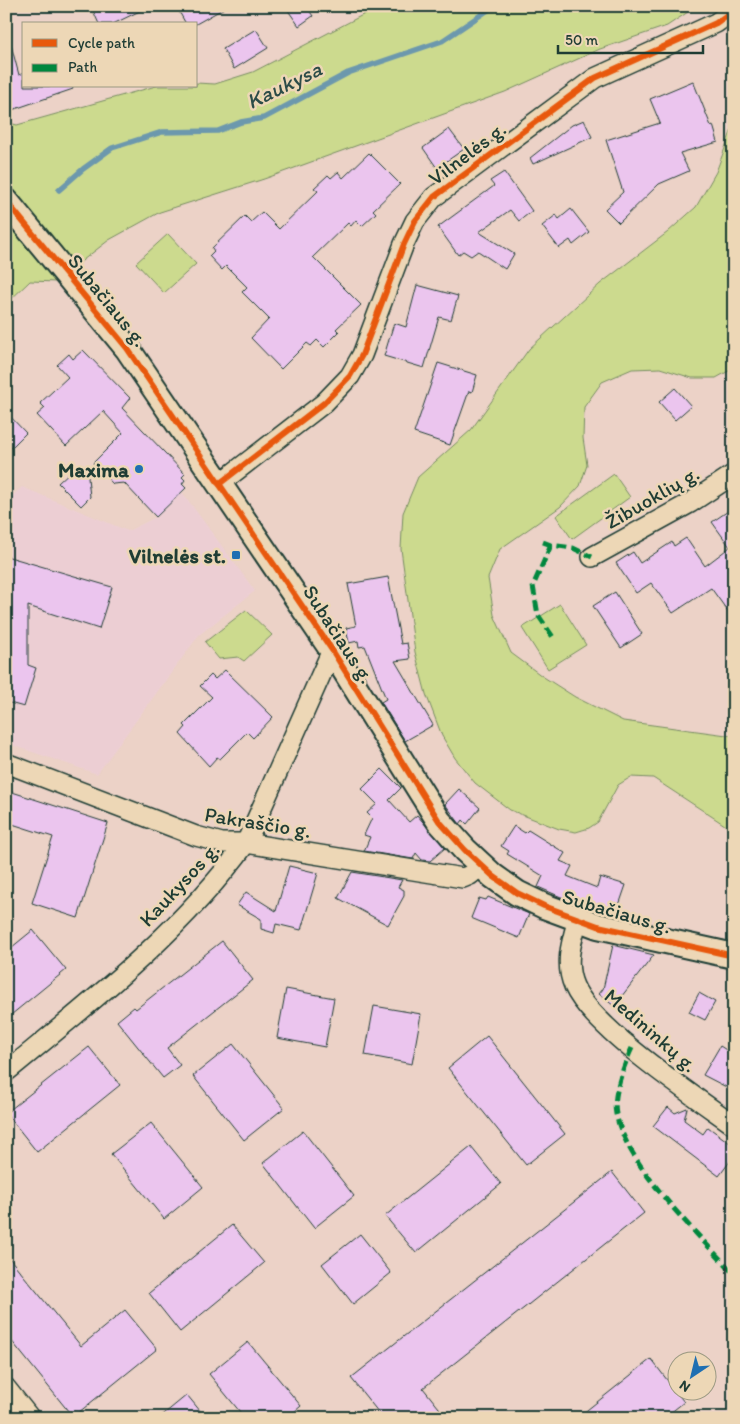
<svg xmlns="http://www.w3.org/2000/svg" width="740" height="1424" viewBox="0 0 740 1424" font-family="Itim,sans-serif">
<style>
.built{fill:#ecced3}
.green{fill:#ccda8e;stroke:#768c61}
.lines{fill:none;stroke-linecap:round;stroke-linejoin:round}
.stream{stroke:#6c98ad;stroke-width:5.5}
.building{fill:#ebc5ee;stroke:#1f3d34}
.minor-casing{stroke:#1f3d34;stroke-width:22}
.tertiary-casing{stroke:#1f3d34;stroke-width:28}
.minor{stroke:#edd7b6;stroke-width:19}
.tertiary{stroke:#edd7b6;stroke-width:24}
.quiet{stroke:#00873e;stroke-width:5;stroke-dasharray:10 5;stroke-linecap:butt}
.cycleway-casing{stroke:#edd7b6;stroke-width:9}
.cycleway{stroke:#e8590c;stroke-width:6}
.poi-dot{fill:#1f6fb2;stroke:#edd7b6;stroke-width:2}
.labels{text-anchor:middle;dominant-baseline:central;stroke-width:5;stroke-linejoin:round;paint-order:stroke}
.street-label{font-size:21px;fill:#1f3d34;stroke:#edd7b6}
.poi-label{font-size:21px;font-weight:bold;fill:#1f3d34;stroke:#edd7b6;text-anchor:end}
.water-label{font-size:22px;font-style:italic;fill:#2c4c48;stroke:#edd7b6}
</style>
<rect width="100%" height="100%" fill="#ecd2c7"/>
<filter id="ink" filterUnits="userSpaceOnUse"><feTurbulence type="fractalNoise" baseFrequency=".02" numOctaves="2"/><feDisplacementMap in="SourceGraphic" scale="10" xChannelSelector="R" yChannelSelector="G"/><feConvolveMatrix kernelMatrix="1 2 1 2 8 2 1 2 1" color-interpolation-filters="sRGB"/></filter>
<g filter="url(#ink)">
<path class="built" d="M22,487L128,531L156,517L182,492L255,591L199,635L97,774L6,743V502Z"/>
<g class="green">
<path d="M380,6H697L667,26L600,49L505,92L264,179L160,212L109,240L74,267L6,184V122L17,125L156,86H196V83L215,84L253,72Z"/>
<path d="M734,124V368L716,378H692L660,368L632,369L602,382L584,407L583,438L587,465L580,486L560,507L500,549L488,578L494,615L511,653L542,676L575,697L623,721L734,736V831L653,778L631,777L618,785L598,822L589,828L576,832L559,829L510,810L475,783L455,758L442,736L426,694L415,652L401,549L403,513L418,477L471,430L529,349L600,284L668,232L696,207L716,172Z"/>
<path d="M6,223L57,282L30,281L6,304Z"/>
<path d="M168,234L196,264L164,293L136,263Z"/>
<path d="M614,474L630,497L572,539L556,516Z"/>
<path d="M560,604L586,645L548,669L522,628Z"/>
<path d="M246,610L272,635L244,661L238,657L219,659L205,642Z"/>
</g>
<g class="lines">
<path class="stream" d="M59,190L83,169L112,148L162,132L218,131L241,122L264,118L348,73L442,41L494,6"/>
</g>
<g class="building">
<path d="M91,6H150L113,24H99Z"/>
<path d="M176,6H228L196,24H186Z"/>
<path d="M285,6H306L313,16L299,26Z"/>
<path d="M256,29L268,48L234,69L223,49Z"/>
<path d="M6,45H11L19,75L24,73V86H72L73,89L6,112Z"/>
<path d="M693,81L711,126L713,125L718,142L680,153L689,171L659,184L619,223L605,209L623,192L606,140L660,123L650,99Z"/>
<path d="M584,120L592,137L533,164L530,158L572,125Z"/>
<path d="M449,129L464,149L437,168L423,148Z"/>
<path d="M369,153L400,184L373,210L376,213L362,226L356,220L351,226L348,223L313,257L361,305L336,329L339,332L324,347L317,340L311,346L307,343L281,369L251,338L269,319L242,292L247,287L226,266L222,270L209,256L214,251L212,248L245,216L251,222L262,212L279,229L318,191L314,188L328,175L331,178L338,172L343,178Z"/>
<path d="M504,172L532,211L519,221L510,210L479,232L514,254L505,269L478,251L471,256L463,251L458,255L438,227L494,186L490,181Z"/>
<path d="M571,209L589,232L573,245L570,240L559,248L542,226L556,215L559,219Z"/>
<path d="M417,285L458,296L451,320L439,317L424,368L384,356L394,323L406,327Z"/>
<path d="M83,350L130,398L122,408L185,474L182,477L185,480L182,484L186,488L156,517L124,483L113,484L93,463L123,433L103,411L66,446L37,415L45,408L40,403L68,377L57,365L69,354L73,359Z"/>
<path d="M438,363L477,375L472,392L469,391L450,445L414,433Z"/>
<path d="M675,388L691,406L675,420L659,402Z"/>
<path d="M6,412L26,433L6,453Z"/>
<path d="M87,468L90,497L81,506L58,483L72,470L78,476Z"/>
<path d="M734,507V620L711,588L673,613L651,583L636,593L616,563L633,552L640,563L672,542L674,546L686,538L705,566L730,547L712,522Z"/>
<path d="M6,556L112,587L99,629L28,606V665L36,668L24,707L6,702Z"/>
<path d="M388,577L401,644L407,643L410,659L395,661L433,725L405,741L381,702L386,699L365,646L359,647L358,641L349,643L346,628L356,626L348,584Z"/>
<path d="M615,592L642,634L621,648L593,606Z"/>
<path d="M225,670L273,717L253,738L247,732L220,759L217,757L209,766L180,734L186,727L184,725L212,697L200,686L211,675L215,679Z"/>
<path d="M382,769L401,788L389,800L409,822L417,815L445,848L430,861L422,860L416,853L413,859L364,851L370,837L364,835L372,818L367,813L377,804L362,789Z"/>
<path d="M459,789L480,808L467,824L463,820L460,824L445,804Z"/>
<path d="M6,790L108,823L78,918L32,903L53,837L6,822Z"/>
<path d="M514,826L525,833L528,830L565,853L560,861L572,866L567,876L597,888L600,877L626,885L616,914L561,897L538,887L543,876L507,854L509,851L501,846Z"/>
<path d="M289,866L318,873L301,930L276,924L274,933L261,929V919L237,905L246,892L276,911Z"/>
<path d="M352,872L402,880L398,887L404,890V896L388,925L338,898Z"/>
<path d="M488,897L529,914L519,938L471,918L479,898L486,900Z"/>
<path d="M33,930L66,970L6,1019V952Z"/>
<path d="M222,941L253,980L167,1048L180,1065L163,1078L117,1021L134,1007L136,1009Z"/>
<path d="M613,945L654,955L614,1006L599,994L603,989Z"/>
<path d="M286,989L334,998L325,1047L277,1038Z"/>
<path d="M699,993L715,1002L705,1020L689,1012Z"/>
<path d="M374,1006L421,1014L412,1064L365,1055Z"/>
<path d="M487,1036L565,1134L526,1165L448,1068Z"/>
<path d="M233,1044L284,1108L244,1140L193,1076Z"/>
<path d="M720,1046L734,1055V1091L703,1075Z"/>
<path d="M89,1047L120,1085L37,1152L6,1113Z"/>
<path d="M668,1107L675,1113L687,1108L684,1120L703,1134L708,1127L734,1146V1156L719,1176L653,1126Z"/>
<path d="M151,1123L203,1187L164,1219L111,1154Z"/>
<path d="M303,1131L354,1196L314,1228L263,1163Z"/>
<path d="M471,1147L501,1184L416,1253L385,1216Z"/>
<path d="M612,1172L644,1213L423,1388L447,1418H383L351,1378Z"/>
<path d="M232,1225L264,1263L180,1332L149,1293Z"/>
<path d="M360,1234L391,1273L353,1304L322,1264Z"/>
<path d="M6,1254L81,1346L125,1310L157,1349L73,1417L6,1334Z"/>
<path d="M248,1342L301,1406L287,1418H245L209,1374Z"/>
<path d="M651,1359L684,1402L664,1418H577Z"/>
<path d="M187,1395L206,1418H159Z"/>
</g>
<g class="lines">
<g class="minor-casing">
<g id="minor">
<path d="M219,484L324,403L350,376L362,355L404,244L415,221L434,197L595,78L716,23L734,10"/>
<path d="M592,557L690,503L734,474"/>
<path d="M6,763L196,836L222,843H246L463,878L470,875L481,866"/>
<path d="M578,919C572,940 564,963 574,986C592,1028 694,1096 734,1125"/>
<path d="M6,1072C91,1002 180,933 246,843L332,650"/>
<path d="M6,1388L30,1418"/>
</g>
</g>
<g class="tertiary-casing">
<path id="tertiary" d="M6,201L127,348L332,650L439,821L465,850L493,876L517,893L544,906L598,926L734,956"/>
</g>
<use href="#minor" class="minor"/>
<use href="#tertiary" class="tertiary"/>
<g class="quiet">
<path d="M543,542L551,545L573,548L592,557"/>
<path d="M551,545L533,586L538,615L553,637"/>
<path d="M632,1048C624,1065 612,1096 616,1114C628,1168 697,1233 734,1274"/>
</g>
<g class="cycleway-casing">
<g id="cycleway">
<path d="M6,201L127,348L332,650L439,821L465,850L493,876L517,893L544,906L598,926L734,956"/>
<path d="M219,484L324,403L350,376L362,355L404,244L415,221L434,197L595,78L716,23L734,10"/>
</g>
</g>
<use href="#cycleway" class="cycleway"/>
</g>
</g>
<g class="poi-dot">
<circle cx="139" cy="469" r="5"/>
<rect x="231" y="550" width="10" height="10" rx="2.5"/>
</g>
<g class="labels">
<g class="street-label">
<text transform="translate(467 153) rotate(-37)">Vilnelės g.</text>
<text transform="translate(108 300) rotate(51)">Subačiaus g.</text>
<text transform="translate(652 497) rotate(-30)">Žibuoklių g.</text>
<text transform="translate(339 634) rotate(57)">Subačiaus g.</text>
<text transform="translate(258 822) rotate(9)">Pakraščio g.</text>
<text transform="translate(179 884) rotate(-47)">Kaukysos g.</text>
<text transform="translate(617 911) rotate(16)">Subačiaus g.</text>
<text transform="translate(651 1030) rotate(41)">Medininkų g.</text>
</g>
<g class="poi-label">
<text x="129" y="469">Maxima</text>
<text x="226" y="555">Vilnelės st.</text>
</g>
<g class="water-label">
<text transform="translate(284 85) rotate(-26)">Kaukysa</text>
</g>
</g>
<rect width="740" height="1424" fill="none" stroke="#edd7b6" stroke-width="25"/>
<rect x="12" y="12" width="715" height="1399" fill="none" stroke="#1f3d34" stroke-width="2" filter="url(#ink)"/>
<rect x="22" y="22" width="175" height="65" fill="#edd7b6" stroke="#9b9982"/>
<rect x="32" y="39" width="25" height="8" fill="#e8590c" stroke="#9b9982"/>
<text x="68" y="48" font-size="15" fill="#1f3d34">Cycle path</text>
<rect x="32" y="64" width="25" height="8" fill="#00873e" stroke="#9b9982"/>
<text x="68" y="72" font-size="15" fill="#1f3d34">Path</text>
<g transform="translate(692 1376) rotate(215)"><circle r="24" fill="#edd7b6" stroke="#9b9982"/>
<path d="M0-4L9 19L0 12L-9 19Z" fill="#1f6fb2"/>
<text y="-8" font-size="14" font-weight="bold" text-anchor="middle" fill="#1f3d34">N</text>
</g>
<path d="M558 45v8h145v-8" fill="none" stroke="#1f3d34" stroke-width="2.5"/>
<text x="565" y="45" font-size="15" fill="#1f3d34" stroke="#edd7b6" stroke-width="4" paint-order="stroke">50 m</text>
</svg>
